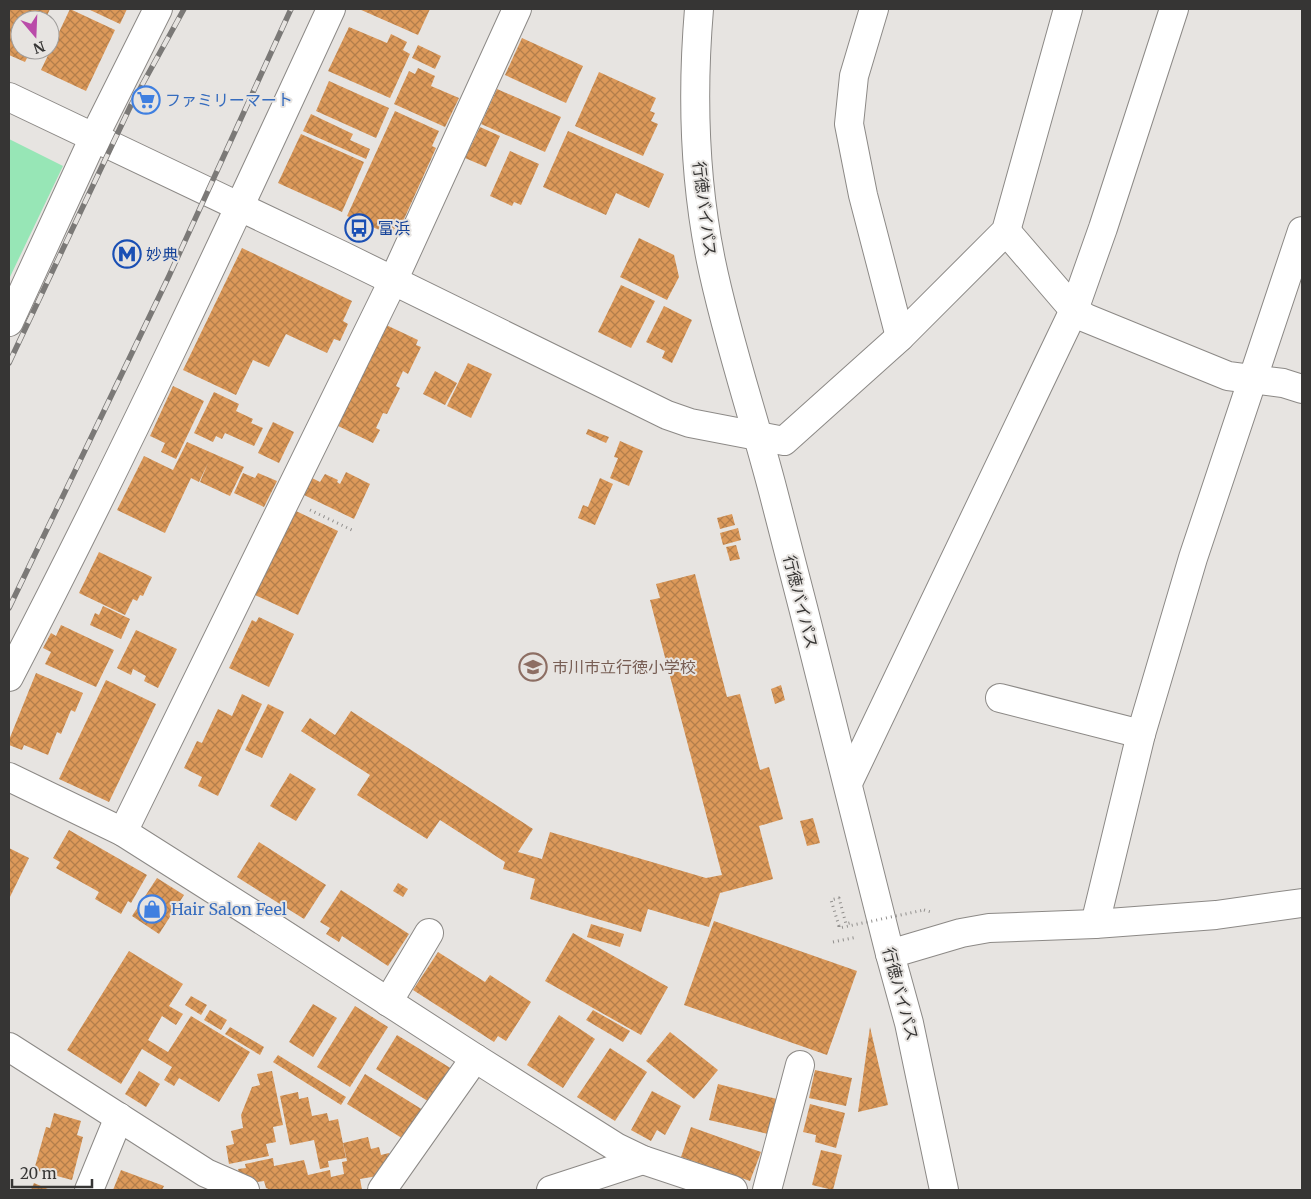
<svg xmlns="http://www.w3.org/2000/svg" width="1311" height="1199" viewBox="0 0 1311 1199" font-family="Merriweather,'Noto Sans JP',serif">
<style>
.park{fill:#97e6b6}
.building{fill:url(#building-cross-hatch)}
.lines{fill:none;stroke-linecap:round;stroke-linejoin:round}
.minor-casing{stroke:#8c8986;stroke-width:30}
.major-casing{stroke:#8c8986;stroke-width:30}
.path{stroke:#918f8d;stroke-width:3;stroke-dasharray:1 4;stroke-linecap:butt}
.minor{stroke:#fff;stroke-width:28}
.major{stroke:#fff;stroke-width:28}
.rail-casing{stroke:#7b7977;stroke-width:5.5}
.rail{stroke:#e7e4e1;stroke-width:4;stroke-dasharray:11;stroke-linecap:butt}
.path-bridge{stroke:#918f8d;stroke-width:3;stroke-dasharray:1 4;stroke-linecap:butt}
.labels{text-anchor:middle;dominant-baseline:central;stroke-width:4;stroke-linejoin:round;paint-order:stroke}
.shop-label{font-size:16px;fill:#366cbe;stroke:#e7e4e1;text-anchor:start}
.street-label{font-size:16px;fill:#363534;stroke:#e7e4e1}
.transit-label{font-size:16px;fill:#164399;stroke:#e7e4e1;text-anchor:start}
.education-label{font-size:16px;fill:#785e54;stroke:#e7e4e1;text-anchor:start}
</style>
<defs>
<pattern id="building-cross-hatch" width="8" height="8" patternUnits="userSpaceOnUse" patternTransform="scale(1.25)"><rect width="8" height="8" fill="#dc995a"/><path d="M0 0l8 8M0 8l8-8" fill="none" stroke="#b37e4b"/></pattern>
</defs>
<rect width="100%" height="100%" fill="#e7e4e1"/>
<path class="park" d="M9,139L63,166L9,279Z"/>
<g class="building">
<path d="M9,9H50L45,20H20V50H31L25,62L9,55Z"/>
<path d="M70,9L115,30L86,91L41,70Z"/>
<path d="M88,9H127L120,24Z"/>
<path d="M359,9H430L418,35Z"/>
<path d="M349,27L387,43L391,34L407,42L403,50L410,54L390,98L328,71Z"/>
<path d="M522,38L583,66L566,103L505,75Z"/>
<path d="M418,45L441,56L435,69L412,58Z"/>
<path d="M418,68L435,76L431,86L459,98L445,127L394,104L409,71L415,74Z"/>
<path d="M599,72L656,98L650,111L655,113L651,121L658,124L643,156L575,126Z"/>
<path d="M329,81L389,108L376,138L316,111Z"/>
<path d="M497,89L561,117L545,152L481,124Z"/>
<path d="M395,111L439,131L432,146L436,148L400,228L396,226L391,235L347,216Z"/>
<path d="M311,114L353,134L350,140L370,149L366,159L303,131Z"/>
<path d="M480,127L500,136L486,167L465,158Z"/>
<path d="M568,131L664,174L649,208L616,193L606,215L543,187Z"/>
<path d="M301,134L364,162L342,212L278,183Z"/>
<path d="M510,151L539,164L521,205L514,202L512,206L490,196Z"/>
<path d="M639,238L674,255L679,277L667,300L620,277Z"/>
<path d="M242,248L352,301L343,321L348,324L340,341L334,339L327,353L286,334L269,367L253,360L236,395L183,370Z"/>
<path d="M621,285L655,301L631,348L598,332Z"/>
<path d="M664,306L692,320L672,363L662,358L665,351L646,342Z"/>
<path d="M382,323L418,340L416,345L421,347L408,374L403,371L396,386L400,388L387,414L383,413L376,428L380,430L373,443L334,424Z"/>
<path d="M468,363L492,374L471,418L447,406Z"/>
<path d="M435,371L457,383L445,405L423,394Z"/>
<path d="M173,386L204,401L176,459L161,452L165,443L150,436Z"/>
<path d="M214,392L239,404L236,411L253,419L251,423L263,428L254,446L225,433L222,439L216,436L213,442L194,433Z"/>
<path d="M273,422L294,432L279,463L258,453Z"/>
<path d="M588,429L609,437L606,443L586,434Z"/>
<path d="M620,441L643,451L629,486L610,478L618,458L614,457Z"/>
<path d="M187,442L244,467L230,496L200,482L208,463L199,482L191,478L165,533L117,510L144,456L173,470Z"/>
<path d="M346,472L370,484L354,519L304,495L312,478L320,482L325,474L338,480L337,482L340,484Z"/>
<path d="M243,473L255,478L258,473L277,481L264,507L234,493Z"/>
<path d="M600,478L613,484L595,525L578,518L583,505L588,507Z"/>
<path d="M296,511L338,531L298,615L255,595Z"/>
<path d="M732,514L735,525L720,529L717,518Z"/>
<path d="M738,528L741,540L723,545L720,533Z"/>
<path d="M736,545L740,559L730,561L726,547Z"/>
<path d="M99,552L152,577L143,596L140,595L137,601L133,599L125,615L79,593Z"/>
<path d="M695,574L727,697L740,694L760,770L769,767L783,819L759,826L773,879L720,893L709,927L648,909L641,932L530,899L535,879L503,869L505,862L440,820L427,839L357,795L370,775L301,731L310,718L335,735L351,711L533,829L518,852L542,859L550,832L706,878L722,875L650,600L660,598L656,584Z"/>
<path d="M103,606L130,619L121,639L90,625L95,613L99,615Z"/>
<path d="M259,617L294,634L269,687L229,668L252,620L256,622Z"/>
<path d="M61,625L114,650L96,687L45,664L51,652L43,648L51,633L56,636Z"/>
<path d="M136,630L177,649L158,688L144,681L146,676L133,669L131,675L117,668Z"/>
<path d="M36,673L83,693L75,712L71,710L61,734L57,732L48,755L24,745L22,750L9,745V740Z"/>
<path d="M106,680L156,704L109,802L59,779Z"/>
<path d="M781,685L785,700L775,704L771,689Z"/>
<path d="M242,694L262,704L218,796L198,786L202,777L184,768L197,741L202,743L218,709L232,716Z"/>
<path d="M268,704L284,712L262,758L245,750Z"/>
<path d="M290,773L316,789L296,821L270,806Z"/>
<path d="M813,818L820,843L807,846L800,821Z"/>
<path d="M69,830L147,875L131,903L128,901L121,914L95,899L99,892L56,868L60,862L53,858Z"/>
<path d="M259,842L326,885L304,919L237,877Z"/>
<path d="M9,848L29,858L9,899Z"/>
<path d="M157,878L184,895L159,934L132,916Z"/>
<path d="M398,883L408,889L403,897L393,891Z"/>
<path d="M341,890L409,934L388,966L342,936L339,942L326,934L330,928L320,922Z"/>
<path d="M714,921L857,971L827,1055L684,1005Z"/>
<path d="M591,924L624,934L620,947L587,937Z"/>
<path d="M573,933L668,987L641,1035L545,981Z"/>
<path d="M129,951L183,984L169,1006L183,1014L176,1025L162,1016L148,1040L168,1052L191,1016L250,1052L219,1102L179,1078L174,1086L164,1080L172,1067L142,1049L121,1084L67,1050Z"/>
<path d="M438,952L485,982L490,975L531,1002L506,1041L498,1036L494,1042L413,990Z"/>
<path d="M191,996L207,1005L201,1015L185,1005Z"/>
<path d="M313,1004L337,1018L313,1057L289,1042Z"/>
<path d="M355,1006L388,1027L350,1087L317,1067Z"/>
<path d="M210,1010L227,1020L221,1030L204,1020Z"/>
<path d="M593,1010L630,1031L623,1042L586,1020Z"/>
<path d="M559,1015L595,1039L563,1088L527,1065Z"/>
<path d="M230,1027L264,1047L260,1055L225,1034Z"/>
<path d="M870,1027L888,1105L858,1112Z"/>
<path d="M670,1032L718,1070L694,1099L646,1061Z"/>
<path d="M397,1035L452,1069L431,1103L376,1069Z"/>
<path d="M610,1048L647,1072L615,1121L577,1097Z"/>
<path d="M278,1055L346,1097L341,1105L273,1062Z"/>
<path d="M815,1070L852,1078L846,1106L809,1098Z"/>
<path d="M139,1071L160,1084L146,1107L125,1094Z"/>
<path d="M272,1071L283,1125L273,1127L276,1142L266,1144L269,1156L229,1164L226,1146L234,1144L231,1131L243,1128L241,1115L252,1087L260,1085L257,1074Z"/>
<path d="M365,1074L423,1110L405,1140L347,1104Z"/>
<path d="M718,1084L781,1100L772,1135L709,1120Z"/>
<path d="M652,1091L681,1106L665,1135L657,1130L651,1141L631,1130Z"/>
<path d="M298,1092L299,1099L308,1097L312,1116L327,1113L329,1121L338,1119L346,1158L328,1161L329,1167L320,1169L314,1140L290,1145L280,1096Z"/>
<path d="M810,1104L845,1113L836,1148L815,1142L816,1135L803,1132Z"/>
<path d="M54,1113L81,1121L77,1135L83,1137L72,1180L34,1170L46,1127L50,1128Z"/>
<path d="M691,1127L761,1152L750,1181L681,1157Z"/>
<path d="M368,1137L371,1149L379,1147L381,1155L389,1153L391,1163L383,1175L360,1179L362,1190H271L266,1188L264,1181L257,1182L258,1186L240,1178L238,1169L246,1168L245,1164L273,1158L274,1166L304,1160L308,1175L330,1170L331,1177L344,1174L342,1162L347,1161L343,1143Z"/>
<path d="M821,1150L842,1155L833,1190L812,1185Z"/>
<path d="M121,1170L164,1186L162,1190H113Z"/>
<path d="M34,1183L50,1190H31Z"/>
</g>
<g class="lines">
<g class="minor-casing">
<g id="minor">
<path d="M874,9L854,76L849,124L863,195L900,337"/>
<path d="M9,97L343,256L667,415L690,423L784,441L900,337L1006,231L1068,9"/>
<path d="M1006,231L1074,310L1086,318L1228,376L1283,383L1302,389"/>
<path d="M9,322L94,137L158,9"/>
<path d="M9,677C123,458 228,233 331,9"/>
<path d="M1000,698L1141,734"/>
<path d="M9,777L123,832L254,915L475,1058L616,1147L643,1160L733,1190"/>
<path d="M848,783L1074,310L1103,228L1174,9"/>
<path d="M123,832L393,281L517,9"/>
<path d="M1095,924L1141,734L1193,558L1302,231"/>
<path d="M890,954L961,933L989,928L1095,924L1216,915L1302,903"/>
<path d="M388,1002L429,933"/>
<path d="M9,1047L206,1173L245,1190"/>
<path d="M89,1190L119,1117"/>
<path d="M382,1190L475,1058"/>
<path d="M551,1190L643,1160"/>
<path d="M767,1190L800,1065"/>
</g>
</g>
<g class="major-casing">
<path id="major" d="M699,9C692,92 694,178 711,261C727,339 753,414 773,491C813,645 852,799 890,954L909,1023L944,1190"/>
</g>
<g class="path">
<path d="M310,510L354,531"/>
<path d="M924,910L931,912"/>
<path d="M839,926L831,900L839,898L846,924L853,922"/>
<path d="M833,942L857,937"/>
</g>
<use href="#minor" class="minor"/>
<use href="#major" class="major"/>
<g class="rail-casing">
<g id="rail">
<path d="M9,363L131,105L184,9"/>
<path d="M9,608L169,276L291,9"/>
</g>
</g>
<use href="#rail" class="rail"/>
<path class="path-bridge" d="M839,926V928L924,910"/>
</g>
<defs>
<g id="supermarket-ring" transform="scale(1.4375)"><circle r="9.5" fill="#e7e4e1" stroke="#3f7fe0" stroke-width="1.5"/><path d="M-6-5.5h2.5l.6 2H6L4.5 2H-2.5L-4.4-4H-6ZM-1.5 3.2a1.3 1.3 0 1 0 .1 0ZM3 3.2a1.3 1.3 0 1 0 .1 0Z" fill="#3f7fe0"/></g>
<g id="bus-ring" transform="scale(1.4375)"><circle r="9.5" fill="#e7e4e1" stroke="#1a4fb4" stroke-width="1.5"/><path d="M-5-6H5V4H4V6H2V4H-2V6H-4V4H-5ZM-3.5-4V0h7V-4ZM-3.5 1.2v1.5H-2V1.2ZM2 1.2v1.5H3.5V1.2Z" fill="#1a4fb4"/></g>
<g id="metro-ring" transform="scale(1.4375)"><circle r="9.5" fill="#e7e4e1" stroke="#1a4fb4" stroke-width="1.5"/><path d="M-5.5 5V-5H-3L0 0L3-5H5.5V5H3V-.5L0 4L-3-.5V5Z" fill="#1a4fb4"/></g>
<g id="school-ring" transform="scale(1.4375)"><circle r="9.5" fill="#e7e4e1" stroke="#8d6e63" stroke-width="1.5"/><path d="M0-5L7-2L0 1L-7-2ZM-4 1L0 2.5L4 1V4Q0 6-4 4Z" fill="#8d6e63"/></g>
<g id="shop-ring" transform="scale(1.4375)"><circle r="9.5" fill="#e7e4e1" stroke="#3f7fe0" stroke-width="1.5"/><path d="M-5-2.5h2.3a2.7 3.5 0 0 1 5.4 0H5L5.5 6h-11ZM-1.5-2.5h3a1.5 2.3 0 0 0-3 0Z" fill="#3f7fe0"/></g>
</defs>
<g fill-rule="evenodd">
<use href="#supermarket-ring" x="146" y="100"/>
<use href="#bus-ring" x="359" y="228"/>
<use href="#metro-ring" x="127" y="254"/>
<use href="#school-ring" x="533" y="667"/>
<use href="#shop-ring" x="152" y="909"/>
</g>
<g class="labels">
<g class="shop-label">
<text x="165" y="100">ファミリーマート</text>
<text x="171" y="909">Hair Salon Feel</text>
</g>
<g class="street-label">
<text transform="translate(705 209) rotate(83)">行徳バイパス</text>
<text transform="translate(801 602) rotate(76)">行徳バイパス</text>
<text transform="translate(901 994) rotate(75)">行徳バイパス</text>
</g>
<g class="transit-label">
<text x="378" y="228">富浜</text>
<text x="146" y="254">妙典</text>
</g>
<g class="education-label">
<text x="552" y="667">市川市立行徳小学校</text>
</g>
</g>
<rect width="1311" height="1199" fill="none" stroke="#363534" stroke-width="20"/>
<g transform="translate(35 35) rotate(161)"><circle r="24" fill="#e7e4e1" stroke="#a09e9c"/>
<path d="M0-4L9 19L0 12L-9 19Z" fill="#ba4ba9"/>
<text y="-8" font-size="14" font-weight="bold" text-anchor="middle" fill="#363534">N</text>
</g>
<path d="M12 1179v8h80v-8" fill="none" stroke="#363534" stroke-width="2.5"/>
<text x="20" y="1179" font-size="15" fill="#363534" stroke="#e7e4e1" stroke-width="4" paint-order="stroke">20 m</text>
</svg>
